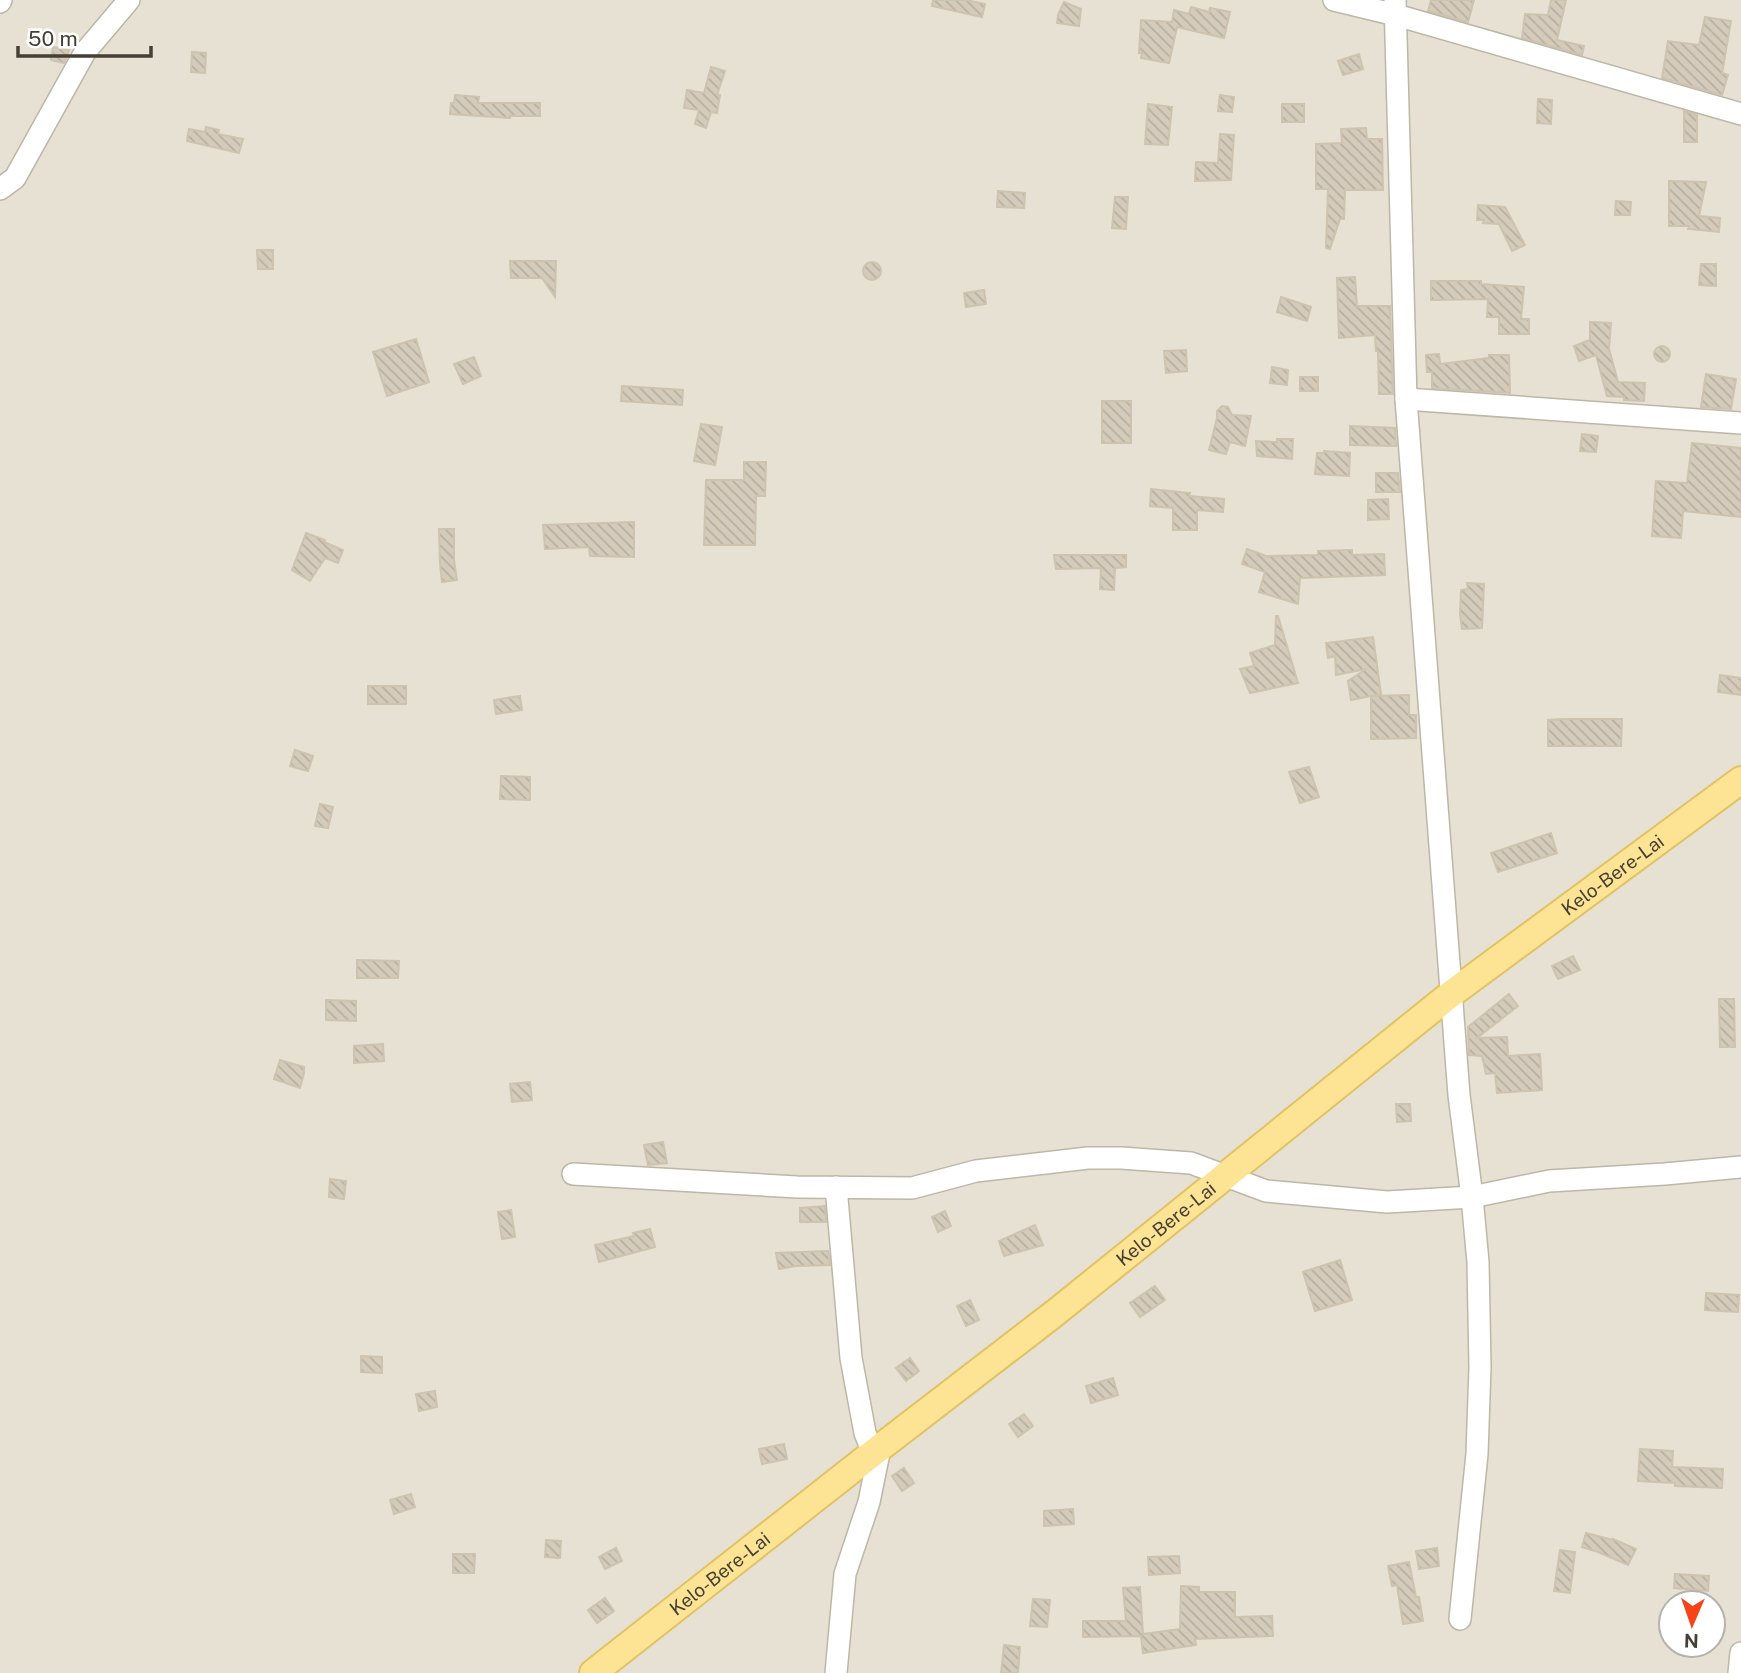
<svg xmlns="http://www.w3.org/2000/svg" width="1741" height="1673" viewBox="0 0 1741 1673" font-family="'Public Sans',sans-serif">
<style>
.residential{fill:#e6e1d3;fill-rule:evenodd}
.building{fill:url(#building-back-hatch);stroke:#cec3ae;stroke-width:2}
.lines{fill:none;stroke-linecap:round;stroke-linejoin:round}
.minor-casing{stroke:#bdb7a8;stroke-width:24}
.major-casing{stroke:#e1c264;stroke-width:30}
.minor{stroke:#fff;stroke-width:21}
.major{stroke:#fce494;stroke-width:26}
.labels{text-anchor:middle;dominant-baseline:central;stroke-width:7;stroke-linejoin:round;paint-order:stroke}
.street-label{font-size:19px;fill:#453f35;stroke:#fff}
</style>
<defs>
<pattern id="building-back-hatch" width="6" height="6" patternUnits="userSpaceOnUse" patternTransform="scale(1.75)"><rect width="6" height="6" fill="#d4cbbb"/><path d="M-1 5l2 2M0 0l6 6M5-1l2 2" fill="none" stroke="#b7afa1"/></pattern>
</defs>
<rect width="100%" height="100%" fill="#f2efe5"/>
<path class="residential" d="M0,0H1741V1673H0ZM1671,1603H1713V1645H1671Z"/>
<g class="building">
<path d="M933,0H966L985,4L982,17L932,6Z"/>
<path d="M1431,0H1474L1468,22L1428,11Z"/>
<path d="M1551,0H1566L1557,40L1584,46L1582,55L1522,38L1525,14L1548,15Z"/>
<path d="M1064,2L1081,9L1079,26L1057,23L1058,15Z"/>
<path d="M1191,7L1209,12L1210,8L1230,12L1224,38L1177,27L1169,63L1141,58L1142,53H1139L1141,20L1172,22L1174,10L1189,14Z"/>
<path d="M1705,17L1731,21L1722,73L1728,75L1722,95L1662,78L1668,41L1699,45Z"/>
<path d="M53,47L69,50L64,63L51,60Z"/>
<path d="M192,52L206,53L205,73L191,72Z"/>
<path d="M1359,54L1363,69L1343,75L1338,61Z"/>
<path d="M711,67L725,71L717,95H720L717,113L711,112L706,128L695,124L699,110L684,108L687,90L704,93Z"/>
<path d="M455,95L479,97L478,103H540V116H510V118L450,114L451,103H454Z"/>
<path d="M1220,95L1234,97L1232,112L1218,111Z"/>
<path d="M1538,99L1552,100L1551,124L1537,123Z"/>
<path d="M1148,104L1172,107L1168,145L1145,144Z"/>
<rect x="1282" y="104" width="22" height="18"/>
<path d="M1684,111L1697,115V142H1684Z"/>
<path d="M206,127L219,130L218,134L243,139L239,153L187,141L189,129L205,132Z"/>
<path d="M1366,128L1367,139H1382L1383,190H1345L1344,219H1340L1330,249L1326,248L1328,189H1316V144L1342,143L1341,129Z"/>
<path d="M1220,134L1234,135L1231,180L1195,181L1196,162L1218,163Z"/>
<path d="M1669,181L1706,182L1699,216L1720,218L1719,232L1688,229L1689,226H1669Z"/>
<path d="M998,191L1025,193L1024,208L997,207Z"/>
<path d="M1115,197H1128L1126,229L1112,228Z"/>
<path d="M1616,201L1631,202L1630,215H1615Z"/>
<path d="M1478,205L1505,207L1525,245L1512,251L1499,224L1483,223L1484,220H1477Z"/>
<path d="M257,250H273V269H258Z"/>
<path d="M510,261H556L555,297L542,278H511Z"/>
<circle cx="872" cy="271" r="9"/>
<path d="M1701,264H1716V286L1699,285Z"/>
<path d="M1355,277L1357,306H1390L1393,394H1379L1378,351H1376L1375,335L1339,338L1337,278Z"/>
<path d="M1431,281H1481V284L1524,287L1521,319H1529V334H1499V317H1487L1488,299L1431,300Z"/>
<path d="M984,290L986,304L966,307L964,293Z"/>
<path d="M1281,297L1311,307L1307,321L1277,312Z"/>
<path d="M1590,322L1611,323L1609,349L1618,382L1645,383L1644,401L1624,400V397L1607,396L1596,355L1579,361L1574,346L1590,340Z"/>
<path d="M416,339L429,382L387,396L373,352Z"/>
<circle cx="1662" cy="354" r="8"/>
<path d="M1186,350L1187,371L1166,373L1164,351Z"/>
<path d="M1439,354L1440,364L1489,358V355H1509L1510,393L1432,388V372H1427L1426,355Z"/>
<path d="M474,357L481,376L463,384L454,364Z"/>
<path d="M1272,367L1288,370L1287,385L1270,383Z"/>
<path d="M1706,374L1736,379L1731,409L1701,407Z"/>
<rect x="1300" y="377" width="18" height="14"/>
<path d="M622,386L683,390L682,405L621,401Z"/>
<rect x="1102" y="401" width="29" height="42"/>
<path d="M1222,406L1228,407L1232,415L1251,416L1245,446L1230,442L1226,454L1209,450L1217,418V411Z"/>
<path d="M701,424L722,427L715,465L694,461Z"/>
<path d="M1350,426L1395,428L1396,446L1350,445Z"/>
<path d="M1582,434L1598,436L1596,452L1580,451Z"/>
<path d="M1277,439H1293L1292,459L1257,456L1256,441L1277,442Z"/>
<path d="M1692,443L1741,448V517L1683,511L1681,538L1652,536L1656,481L1687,483Z"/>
<path d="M1324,451L1350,453L1349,476L1315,474L1317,453H1324Z"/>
<path d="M744,462H766L765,496H756L755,545H704L706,480H744Z"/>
<path d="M1376,473H1398L1400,492H1376Z"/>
<path d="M1151,489L1190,493L1189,496L1224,499L1223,512L1197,510V530H1173V508L1150,506Z"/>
<path d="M1388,499L1389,519L1368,520V500Z"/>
<path d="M634,522V557L590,556L589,547L545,549L543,525Z"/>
<path d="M439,529H454V560L457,580L442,582L440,564Z"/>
<path d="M306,533L325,540L324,542L343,550L338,563L325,558L310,581L292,570Z"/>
<path d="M1247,549L1269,557V556L1318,555V551L1352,550V555L1384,554L1385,575L1300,578L1298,604L1259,592L1265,572L1242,564Z"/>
<path d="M1054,555H1126V567L1115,568L1114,590L1100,589L1101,568L1056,569Z"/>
<path d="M1467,583L1484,584L1482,628L1462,629L1460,614L1461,590L1468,589Z"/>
<path d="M1276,616H1278L1298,683L1250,693L1240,669L1254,666L1250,653L1275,645Z"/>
<path d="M1373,637L1381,694L1372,696L1409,695V715H1416V738L1371,739V696L1351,700L1348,681L1366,669L1336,675L1335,656L1328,658L1326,643Z"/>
<path d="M1720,675L1741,678V695L1718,692Z"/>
<rect x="368" y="686" width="38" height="18"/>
<path d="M520,696L522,710L496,714L494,700Z"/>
<path d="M1563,719H1622L1621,746H1548V720Z"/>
<path d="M295,750L313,756L308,771L290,766Z"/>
<path d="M1309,767L1319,797L1300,803L1289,772Z"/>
<path d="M501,776L530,777V800L500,799Z"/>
<path d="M320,804L333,807L328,828L315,826Z"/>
<path d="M1551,833L1557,853L1498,872L1491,853Z"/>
<path d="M1573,956L1580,970L1558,979L1552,966Z"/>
<path d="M357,960L399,961L398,978H357Z"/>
<path d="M1509,994L1518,1006L1477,1038L1507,1037L1508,1056L1540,1054L1542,1090L1497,1093L1495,1073L1486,1074L1482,1056L1469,1055L1468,1027Z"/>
<path d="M1719,999H1734L1735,1047H1720Z"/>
<path d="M326,1000L356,1001V1021L326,1020Z"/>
<path d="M383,1044L384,1061L354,1063V1046Z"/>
<path d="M280,1060L304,1067V1073L300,1088L274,1079Z"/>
<path d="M530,1082L532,1100L512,1102L510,1084Z"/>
<path d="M1396,1104H1410L1411,1121L1397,1122Z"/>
<path d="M663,1142L667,1163L648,1165L644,1145Z"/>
<path d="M330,1179L346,1181L344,1199L329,1197Z"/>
<path d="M825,1206L826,1222H800V1208Z"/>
<path d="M511,1210L515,1237L502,1239L498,1212Z"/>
<path d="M945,1211L951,1226L938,1232L932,1217Z"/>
<path d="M1035,1225L1043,1245L1004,1256L999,1241Z"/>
<path d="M650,1229L655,1247L599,1262L595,1245L634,1236L633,1233Z"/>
<path d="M828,1251L830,1265L796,1266L779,1269L776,1253Z"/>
<path d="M1340,1260L1352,1300L1315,1311L1303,1272Z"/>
<path d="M1155,1286L1165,1300L1140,1317L1130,1303Z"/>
<path d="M1706,1293L1739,1295L1738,1312L1705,1310Z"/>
<path d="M970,1300L979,1320L966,1326L957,1306Z"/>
<path d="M361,1356L382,1357V1373L361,1372Z"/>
<path d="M910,1358L919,1371L906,1381L896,1368Z"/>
<path d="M1113,1378L1118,1395L1091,1403L1086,1386Z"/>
<path d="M435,1391L437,1407L419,1411L416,1394Z"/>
<path d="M1024,1414L1033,1426L1018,1437L1009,1424Z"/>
<path d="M784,1444L787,1459L762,1464L759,1449Z"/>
<path d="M1640,1449L1673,1451L1672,1467L1723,1469L1722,1488L1675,1486V1483L1638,1481Z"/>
<path d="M904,1468L914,1483L902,1491L892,1476Z"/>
<path d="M411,1494L415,1507L394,1514L390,1500Z"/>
<path d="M1073,1509L1074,1524L1044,1526V1511Z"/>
<path d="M1586,1533L1613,1540V1539L1636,1549L1628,1565L1598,1552L1582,1547Z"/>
<path d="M546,1540L561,1541L560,1558L545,1557Z"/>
<path d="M616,1548L622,1561L605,1569L599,1557Z"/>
<path d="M1437,1548L1439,1566L1419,1569L1416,1551Z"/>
<path d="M1560,1550L1575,1552L1570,1593L1554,1591Z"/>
<path d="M453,1554H475L474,1573H453Z"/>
<path d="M1179,1556L1180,1573L1149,1575L1148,1557Z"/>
<path d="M1409,1562L1416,1597H1419L1423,1621L1403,1624L1397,1585L1392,1586L1388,1566Z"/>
<path d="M1675,1574L1709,1576L1708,1591L1674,1588Z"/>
<path d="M1181,1586L1199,1587V1592H1235V1617L1272,1616L1273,1636L1195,1639L1196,1645L1143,1653L1141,1636L1083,1637V1621H1126L1123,1588L1140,1587L1143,1634L1180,1629Z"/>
<path d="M605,1598L614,1611L597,1623L588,1610Z"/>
<path d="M1033,1599L1050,1600L1047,1627L1030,1626Z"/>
<path d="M1004,1645L1020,1647L1018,1673H1001Z"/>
</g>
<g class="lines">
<g class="minor-casing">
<g id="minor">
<path d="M1334,0L1396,15L1741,114"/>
<path d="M1395,0L1406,399L1459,1095L1472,1197L1478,1262L1480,1367L1477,1454L1460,1619"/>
<path d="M0,2L1,0"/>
<path d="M0,189L15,178L85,52L129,0"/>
<path d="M1406,399L1741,423"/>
<path d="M573,1174L797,1187L912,1188L976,1171L1088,1158H1121L1191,1163L1266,1191L1387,1202L1472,1197L1549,1181L1665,1174L1741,1167"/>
<path d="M836,1187L851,1358L865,1433L873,1453"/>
<path d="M836,1673L845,1574L869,1502L880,1448"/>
<path d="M1739,1673L1741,1653"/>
</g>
</g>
<g class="major-casing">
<g id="major">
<path id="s1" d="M593,1673L873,1453L1055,1313L1451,994L1741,780"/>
</g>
</g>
<use href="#minor" class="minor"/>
<use href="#major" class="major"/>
</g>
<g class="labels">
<g class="street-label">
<text stroke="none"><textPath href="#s1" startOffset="1295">Kelo-Bere-Lai</textPath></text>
<text stroke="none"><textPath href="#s1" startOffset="728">Kelo-Bere-Lai</textPath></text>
<text stroke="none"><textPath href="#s1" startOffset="161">Kelo-Bere-Lai</textPath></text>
</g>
</g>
<g transform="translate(1692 1624) rotate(182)"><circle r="33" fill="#ffffff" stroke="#b5b2ae" stroke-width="2"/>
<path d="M0-5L12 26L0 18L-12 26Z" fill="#f64418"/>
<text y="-10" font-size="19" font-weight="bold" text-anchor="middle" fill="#453f35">N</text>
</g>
<path d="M18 46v10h133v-10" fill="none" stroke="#453f35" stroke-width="3.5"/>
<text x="28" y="46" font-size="21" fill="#453f35" stroke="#ffffff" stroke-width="5" paint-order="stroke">50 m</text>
</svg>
